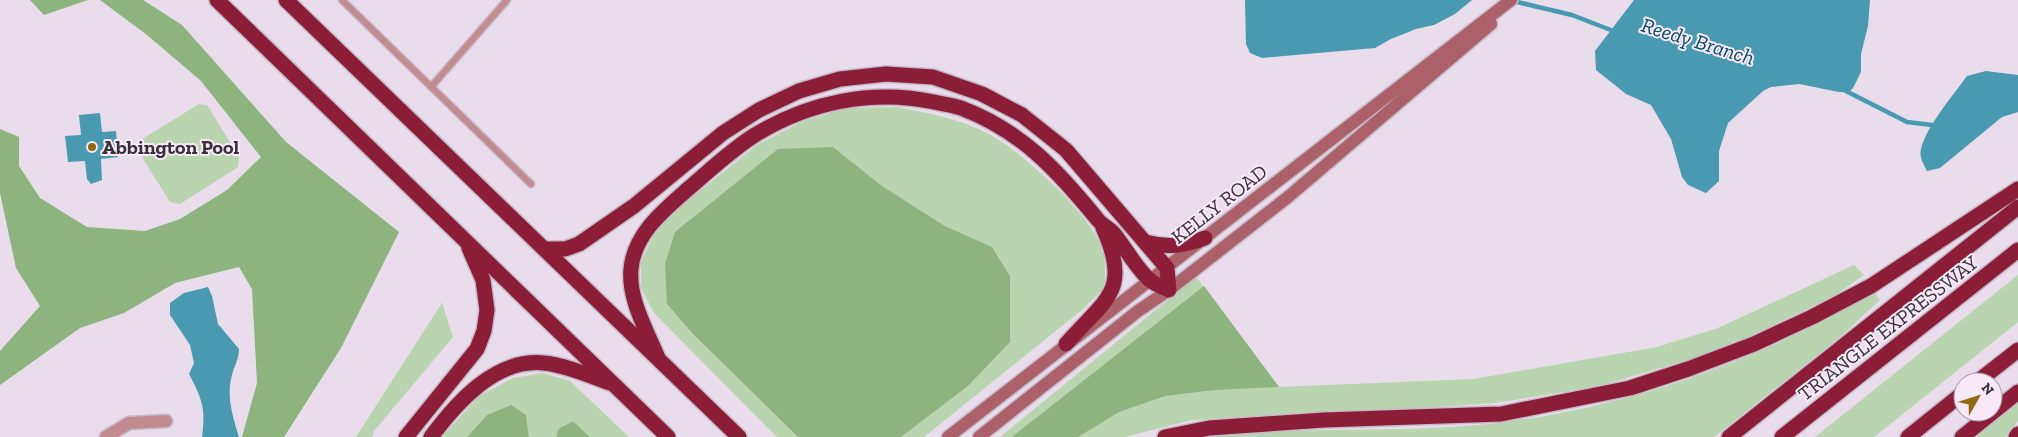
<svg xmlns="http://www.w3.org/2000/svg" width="2018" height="437" viewBox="0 0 2018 437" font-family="'Zilla Slab',serif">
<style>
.green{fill:#b8d5af}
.forest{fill:#8db47f}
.water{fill:#499ab1}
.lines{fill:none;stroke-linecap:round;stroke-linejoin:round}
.stream{stroke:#499ab1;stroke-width:4.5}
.lane-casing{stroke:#c5bac7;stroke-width:9}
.street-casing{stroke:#c5bac7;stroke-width:15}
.secondary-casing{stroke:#c5bac7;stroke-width:15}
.highway-casing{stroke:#c5bac7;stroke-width:18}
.lane{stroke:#c18b91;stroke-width:6}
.street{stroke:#c18b91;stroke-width:12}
.secondary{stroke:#ac606a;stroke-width:12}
.highway{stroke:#8c1d38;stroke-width:15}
.poi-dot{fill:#926811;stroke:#f7e9f8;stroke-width:2}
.labels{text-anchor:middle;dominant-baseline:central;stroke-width:4;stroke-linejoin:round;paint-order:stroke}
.poi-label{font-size:20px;font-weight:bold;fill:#363137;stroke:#f7e9f8;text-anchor:start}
.street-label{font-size:20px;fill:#363137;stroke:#f7e9f8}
.water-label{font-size:21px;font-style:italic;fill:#034d5e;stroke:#f7e9f8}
</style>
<rect width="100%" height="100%" fill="#e9dceb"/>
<g class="green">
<path d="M199,104L207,105L239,157L238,167L180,204L170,202L137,149L139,141Z"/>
<path d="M897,107C928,113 961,119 989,134C1022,152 1078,204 1096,236C1106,253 1106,270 1104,288L1083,309L924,437H901L968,386L1010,307V276L992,247L945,226L882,186L833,147L667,304L692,333L798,437H777L654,313L641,288V263L652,237L670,215L757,145L801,122L846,108Z"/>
<path d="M1854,265L1864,275L1834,296L1750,336L1691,359L1599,386L1495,403L1409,409L1255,416L1192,420L1125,437H1000L1196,277L1279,387L1473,379L1657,347L1718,328Z"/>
<path d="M2018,275V322L1874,437H1815Z"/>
<path d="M1874,292L1880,300L1840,337L1714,437H1211V435C1306,426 1403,434 1498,423C1604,410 1709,378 1805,330C1828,318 1851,305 1874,292Z"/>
<path d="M442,303L453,337L374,431L372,437H356Z"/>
<path d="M543,373L570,381L629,437H590L573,421L558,429L556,437H529L526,415H487L467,437H442L479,396L513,378Z"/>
<path d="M2018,402V421L2005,437H1974Z"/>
</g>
<g class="forest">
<path d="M30,0H88L44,15Z"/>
<path d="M100,0H143L182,25L286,142L399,232L341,348L284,437H242L257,383L252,289L239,267L175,283L124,313L80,328L0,385V351L40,306L16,268L0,193V129L19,137V166L40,198L87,227L145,231L180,219L227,190L261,157L201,81L147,35Z"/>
<path d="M833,147L882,186L945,226L992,247L1010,276V342L968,386L901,437H798L692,333L667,304L665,264L675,232L778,149Z"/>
<path d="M1204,286L1279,387L1215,390L1165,396L1119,412L1078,437H1012Z"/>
<path d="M511,405L526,415L529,437H467L487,415Z"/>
<path d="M573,421L590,437H556L558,429Z"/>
</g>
<g class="water">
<path d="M1245,0H1472L1455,14L1434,25L1416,29L1391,39L1375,48L1262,58L1250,53L1246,44Z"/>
<path d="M1634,0H1870L1868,26L1861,54V72L1853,88L1849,92H1839L1799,84L1771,87L1763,91L1728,123L1719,151V181L1706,193L1688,185L1682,177L1671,139L1651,105L1626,94L1596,70L1595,51Z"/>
<path d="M1986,71L2018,75V112L2002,117L1940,168L1927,171C1923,163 1919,157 1921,149C1926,127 1954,94 1967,76Z"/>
<path d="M100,113L102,132L116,131L118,157L101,159L102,180L91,184L87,179L85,161L68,162L65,136L81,135L79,115Z"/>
<path d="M208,287L212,296L218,324L239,349C239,359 234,366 232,375C226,396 233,417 239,437H202C206,408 202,399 189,374L194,363L190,345L170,315V303L184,293Z"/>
</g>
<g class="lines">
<g class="stream">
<path d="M1513,1L1572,15L1616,32"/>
<path d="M1844,90L1907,122L1932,125"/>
</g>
<g class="lane-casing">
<g id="lane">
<path d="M342,0L531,184"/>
<path d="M431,87L507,0"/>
</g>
</g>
<g class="street-casing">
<path id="street" d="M106,437L129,423L166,421"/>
</g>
<g class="secondary-casing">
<g id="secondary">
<path d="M948,437L1511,0"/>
<path d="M979,437L1138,311L1169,290L1288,197L1491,24"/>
</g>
</g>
<g class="highway-casing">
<g id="highway">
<path d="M217,0L668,437"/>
<path d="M286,0L739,437"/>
<path d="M1145,242C1167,248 1184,246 1205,238"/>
<path d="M545,249H565L579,244L634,206L723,133L759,110L799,91L840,79L886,74L933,77L982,94L1022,115L1066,150L1167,268L1169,290C1163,287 1156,285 1151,281C1138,271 1126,249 1115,235C1111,229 1103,226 1098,220C1058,171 1022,131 961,108C953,105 943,104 934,102C872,89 809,102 755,135C731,150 709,171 688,189C664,210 634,234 631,269C628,299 647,331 658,358"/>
<path d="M1066,344C1105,299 1132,292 1103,228"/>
<path d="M1977,382L2018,350"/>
<path d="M406,437L477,349L484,331L487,310L483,280L469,248"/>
<path d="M431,437C457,402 496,358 544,363C566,365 590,376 610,383"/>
<path d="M1165,437L1209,428L1324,420L1501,414L1630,388L1688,369L1754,344L1812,317L1871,286L2018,189"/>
<path d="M1729,437L2018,207"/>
<path d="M1782,437L2018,250"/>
<path d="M1908,437L1963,393"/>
<path d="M1962,437L2018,392"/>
<path d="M2016,437L2018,434"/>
</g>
</g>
<use href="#lane" class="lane"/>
<use href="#street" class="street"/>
<use href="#secondary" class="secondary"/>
<use href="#highway" class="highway"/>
</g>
<circle class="poi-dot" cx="92" cy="147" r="5"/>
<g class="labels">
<g class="poi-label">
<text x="102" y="147">Abbington Pool</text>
</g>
<g class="street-label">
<text transform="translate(1219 204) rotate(-38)">KELLY ROAD</text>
<text transform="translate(1888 328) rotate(-38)">TRIANGLE EXPRESSWAY</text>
</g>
<g class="water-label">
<text transform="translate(1698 41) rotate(17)">Reedy Branch</text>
</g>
</g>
<g transform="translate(1978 397) rotate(51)"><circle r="24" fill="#f7e9f8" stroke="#aa9fab"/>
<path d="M0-4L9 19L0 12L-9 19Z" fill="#926811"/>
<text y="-8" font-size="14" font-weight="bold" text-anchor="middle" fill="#363137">N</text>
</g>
</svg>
